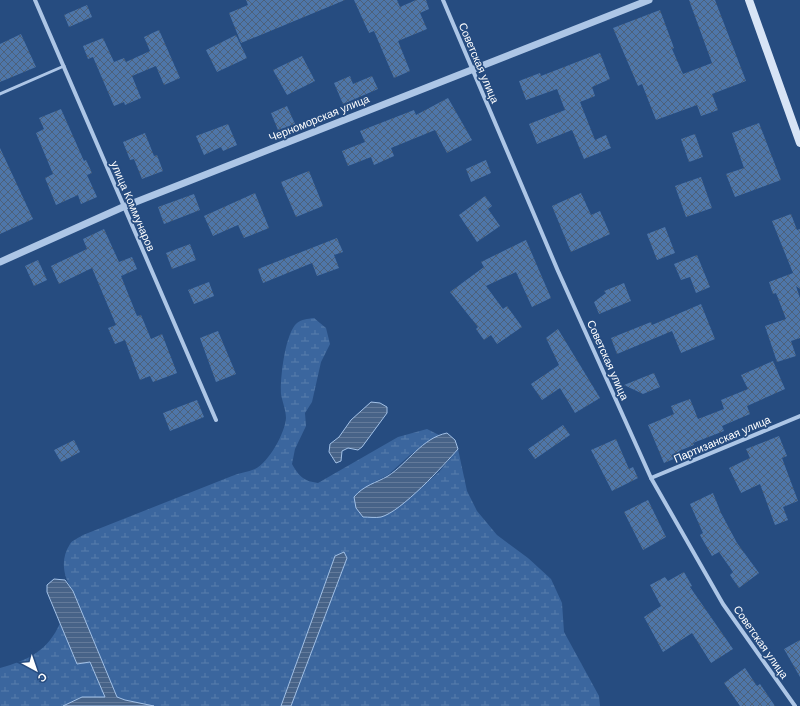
<svg xmlns="http://www.w3.org/2000/svg" width="800" height="706" viewBox="0 0 800 706" font-family="'DM Sans',sans-serif">
<style>
.wetland{fill:url(#wetland-marsh)}
.water{fill:url(#water-rules);stroke:#a2c1e7}
.building{fill:url(#building-cross-hatch)}
.lines{fill:none;stroke-linecap:round;stroke-linejoin:round}
.service{stroke:#adc6e6;stroke-width:3}
.minor{stroke:#adc6e6;stroke-width:4}
.tertiary{stroke:#adc6e6;stroke-width:7}
.secondary{stroke:#d7e4f6;stroke-width:8}
.labels{text-anchor:middle;dominant-baseline:central;stroke-width:3.5;stroke-linejoin:round;paint-order:stroke}
.street-label{font-size:11px;fill:#fff;stroke:#264c80}
</style>
<defs>
<pattern id="wetland-marsh" width="20" height="14" patternUnits="userSpaceOnUse"><rect width="20" height="14" fill="#3b669e"/><path d="M1 5h8M5 5V1M11 12h8M15 12V8" fill="none" stroke="#587dad"/></pattern>
<pattern id="water-rules" width="6" height="5" patternUnits="userSpaceOnUse"><rect width="6" height="5" fill="#476388"/><path d="M0 2.5h6" fill="none" stroke="#637a9a"/></pattern>
<pattern id="building-cross-hatch" width="8" height="8" patternUnits="userSpaceOnUse"><rect width="8" height="8" fill="#4e76a9"/><path d="M0 0l8 8M0 8l8-8" fill="none" stroke="#4d617a"/></pattern>
</defs>
<rect width="100%" height="100%" fill="#264c80"/>
<g class="wetland">
<path d="M314,318L326,328L330,344L321,362L312,402L305,413L306,426L295,449L292,464C299,476 303,481 318,483L398,437L427,429L439,435L410,455L388,475L374,482L397,508L439,472L458,449L467,491L477,511L497,535L528,558L551,579L562,603L564,632L599,696L600,706H291L347,558L344,552L335,556L281,706H154L125,700L117,697L73,591C63,577 60,559 70,544C72,540 79,538 83,535L232,476C239,473 248,472 255,469C269,462 285,433 286,418C286,410 282,401 281,394C280,379 285,333 297,323C302,319 307,319 314,318Z"/>
<path d="M60,623L77,664L90,662L106,697H82L63,706H0V668C28,660 48,651 60,623Z"/>
</g>
<g class="water">
<path d="M371,402L380,403L387,407V413L362,447L358,450L348,448L342,451L341,461L336,463L329,452L330,444L339,437L351,420Z"/>
<path d="M447,433L455,440L458,449C444,465 401,512 381,517C376,518 368,517 363,517L356,508L354,497C364,485 376,483 388,476C408,463 422,438 447,433Z"/>
<path d="M344,552L347,558L291,706H281L335,556Z"/>
<path d="M54,579L65,580L73,591L117,697L125,700L154,706H63L82,697H105L90,662L77,664L47,592V585Z"/>
</g>
<g class="building">
<path d="M246,0H345L241,43L229,13L248,5Z"/>
<path d="M354,0H397L400,7L416,0H426L429,9L420,13L427,29L398,41L410,71L394,78L374,31L369,33Z"/>
<path d="M689,0H715L746,81L712,94L718,110L701,116L697,105L656,120L642,84L638,86L613,28L660,10L674,48L672,49L683,74L712,63Z"/>
<path d="M87,5L92,17L69,27L64,15Z"/>
<path d="M159,30L180,78L164,85L156,66L132,76L141,98L125,105L124,102L114,106L93,57L88,59L83,46L103,38L114,62L124,58L126,62L150,51L144,37Z"/>
<path d="M21,34L36,67L0,82V44Z"/>
<path d="M236,35L247,58L217,72L206,50Z"/>
<path d="M600,53L610,79L592,87L595,96L580,102L595,140L606,135L611,148L584,159L572,130L537,144L529,124L565,110L557,89L526,100L519,81L540,73L541,76Z"/>
<path d="M302,56L315,81L287,95L273,70Z"/>
<path d="M350,76L353,84L372,76L378,89L343,104L334,83Z"/>
<path d="M448,98L472,140L447,153L435,130L391,148L394,156L374,165L371,157L348,166L342,151L365,142L360,131L414,110L416,115Z"/>
<path d="M287,106L295,124L278,130L271,113Z"/>
<path d="M61,109L84,161L86,160L92,173L87,175L97,197L81,204L78,195L56,205L45,178L53,174L36,133L44,129L39,118Z"/>
<path d="M759,123L781,180L735,197L726,174L744,168L732,133Z"/>
<path d="M228,124L237,145L223,151L221,147L204,155L196,136Z"/>
<path d="M145,133L154,156L157,155L163,171L142,179L134,159L130,160L123,142Z"/>
<path d="M695,134L703,157L689,162L681,139Z"/>
<path d="M0,148L33,219L0,234Z"/>
<path d="M486,160L491,173L471,182L466,169Z"/>
<path d="M309,171L323,206L296,217L281,182Z"/>
<path d="M701,177L712,208L686,217L675,186Z"/>
<path d="M255,193L269,228L244,238L238,225L213,236L204,216Z"/>
<path d="M581,193L591,215L600,211L610,234L571,252L552,206Z"/>
<path d="M194,194L200,210L164,224L158,207Z"/>
<path d="M485,196L492,206L488,209L500,226L477,242L459,215Z"/>
<path d="M791,214L797,230L800,229V289L796,286L800,298V338L791,341L796,356L777,362L765,326L786,319L776,293L773,294L769,282L793,273L772,221Z"/>
<path d="M665,227L675,253L657,260L647,234Z"/>
<path d="M104,229L119,262L132,257L137,269L121,276L137,316L141,315L151,339L162,334L177,373L153,382L150,376L140,380L125,340L115,344L108,328L116,325L92,268L59,284L51,266L87,249L83,239Z"/>
<path d="M337,238L343,252L334,255L339,268L317,276L312,263L263,283L258,269Z"/>
<path d="M526,240L551,298L532,307L516,272L486,286L503,309L507,306L522,327L497,344L491,335L484,340L476,329L478,327L450,292L484,267L481,262Z"/>
<path d="M190,244L196,260L172,269L166,253Z"/>
<path d="M697,255L710,287L696,293L690,277L681,280L674,264Z"/>
<path d="M38,260L47,280L34,286L25,266Z"/>
<path d="M209,282L214,296L194,304L188,290Z"/>
<path d="M624,283L631,301L599,314L594,302L606,293L604,291Z"/>
<path d="M701,304L715,339L681,353L672,331L617,354L611,338L651,322L652,325Z"/>
<path d="M558,329L600,398L575,413L560,388L542,400L531,384L559,365L546,338Z"/>
<path d="M218,331L236,374L216,382L200,338Z"/>
<path d="M773,361L785,389L747,406L750,414L722,426L724,431L693,443L694,445L679,451L681,456L664,463L648,425L674,414L671,406L690,399L698,419L724,409L721,400L748,389L741,375Z"/>
<path d="M654,373L660,387L643,394L624,385Z"/>
<path d="M197,400L204,417L170,431L163,413Z"/>
<path d="M563,425L570,435L535,459L528,449Z"/>
<path d="M779,436L787,456L782,458L798,501L783,507L788,520L775,525L760,484L741,493L729,468L750,458L746,449Z"/>
<path d="M616,439L629,469L633,467L638,478L612,491L591,450Z"/>
<path d="M74,440L80,452L61,462L54,450Z"/>
<path d="M713,493L721,513L737,543L759,573L739,588L730,575L733,572L719,552L712,556L700,535L703,533L690,504Z"/>
<path d="M648,500L666,537L643,550L624,512Z"/>
<path d="M684,572L692,586L690,587L733,649L711,663L692,633L663,652L644,617L661,606L650,585L665,577L668,581Z"/>
<path d="M800,640V677L784,649Z"/>
<path d="M745,668L757,686L760,684L775,706H740L724,683Z"/>
</g>
<g class="lines">
<path class="service" d="M0,94L64,66"/>
<g class="minor">
<path d="M35,0L216,420"/>
<path d="M443,0L558,271L651,478L723,604L795,706"/>
<path d="M651,478L800,416"/>
</g>
<path class="tertiary" d="M0,262L123,207L649,0"/>
<path class="secondary" d="M749,0L800,143"/>
</g>
<g class="labels">
<g class="street-label">
<text transform="translate(479 63) rotate(67)">Советская улица</text>
<text transform="translate(319 118) rotate(-22)">Черноморская улица</text>
<text transform="translate(133 206) rotate(67)">улица Коммунаров</text>
<text transform="translate(608 360) rotate(66)">Советская улица</text>
<text transform="translate(722 439) rotate(-23)">Партизанская улица</text>
<text transform="translate(761 642) rotate(55)">Советская улица</text>
</g>
</g>
<g transform="translate(36 670) rotate(140)" stroke="#264c80" stroke-width="3" paint-order="stroke">
<path d="M0-3L7 15L0 10L-7 15Z" fill="#ffffff"/>
<text y="-6" font-size="11" font-weight="bold" text-anchor="middle" fill="#ffffff">С</text>
</g>
</svg>
